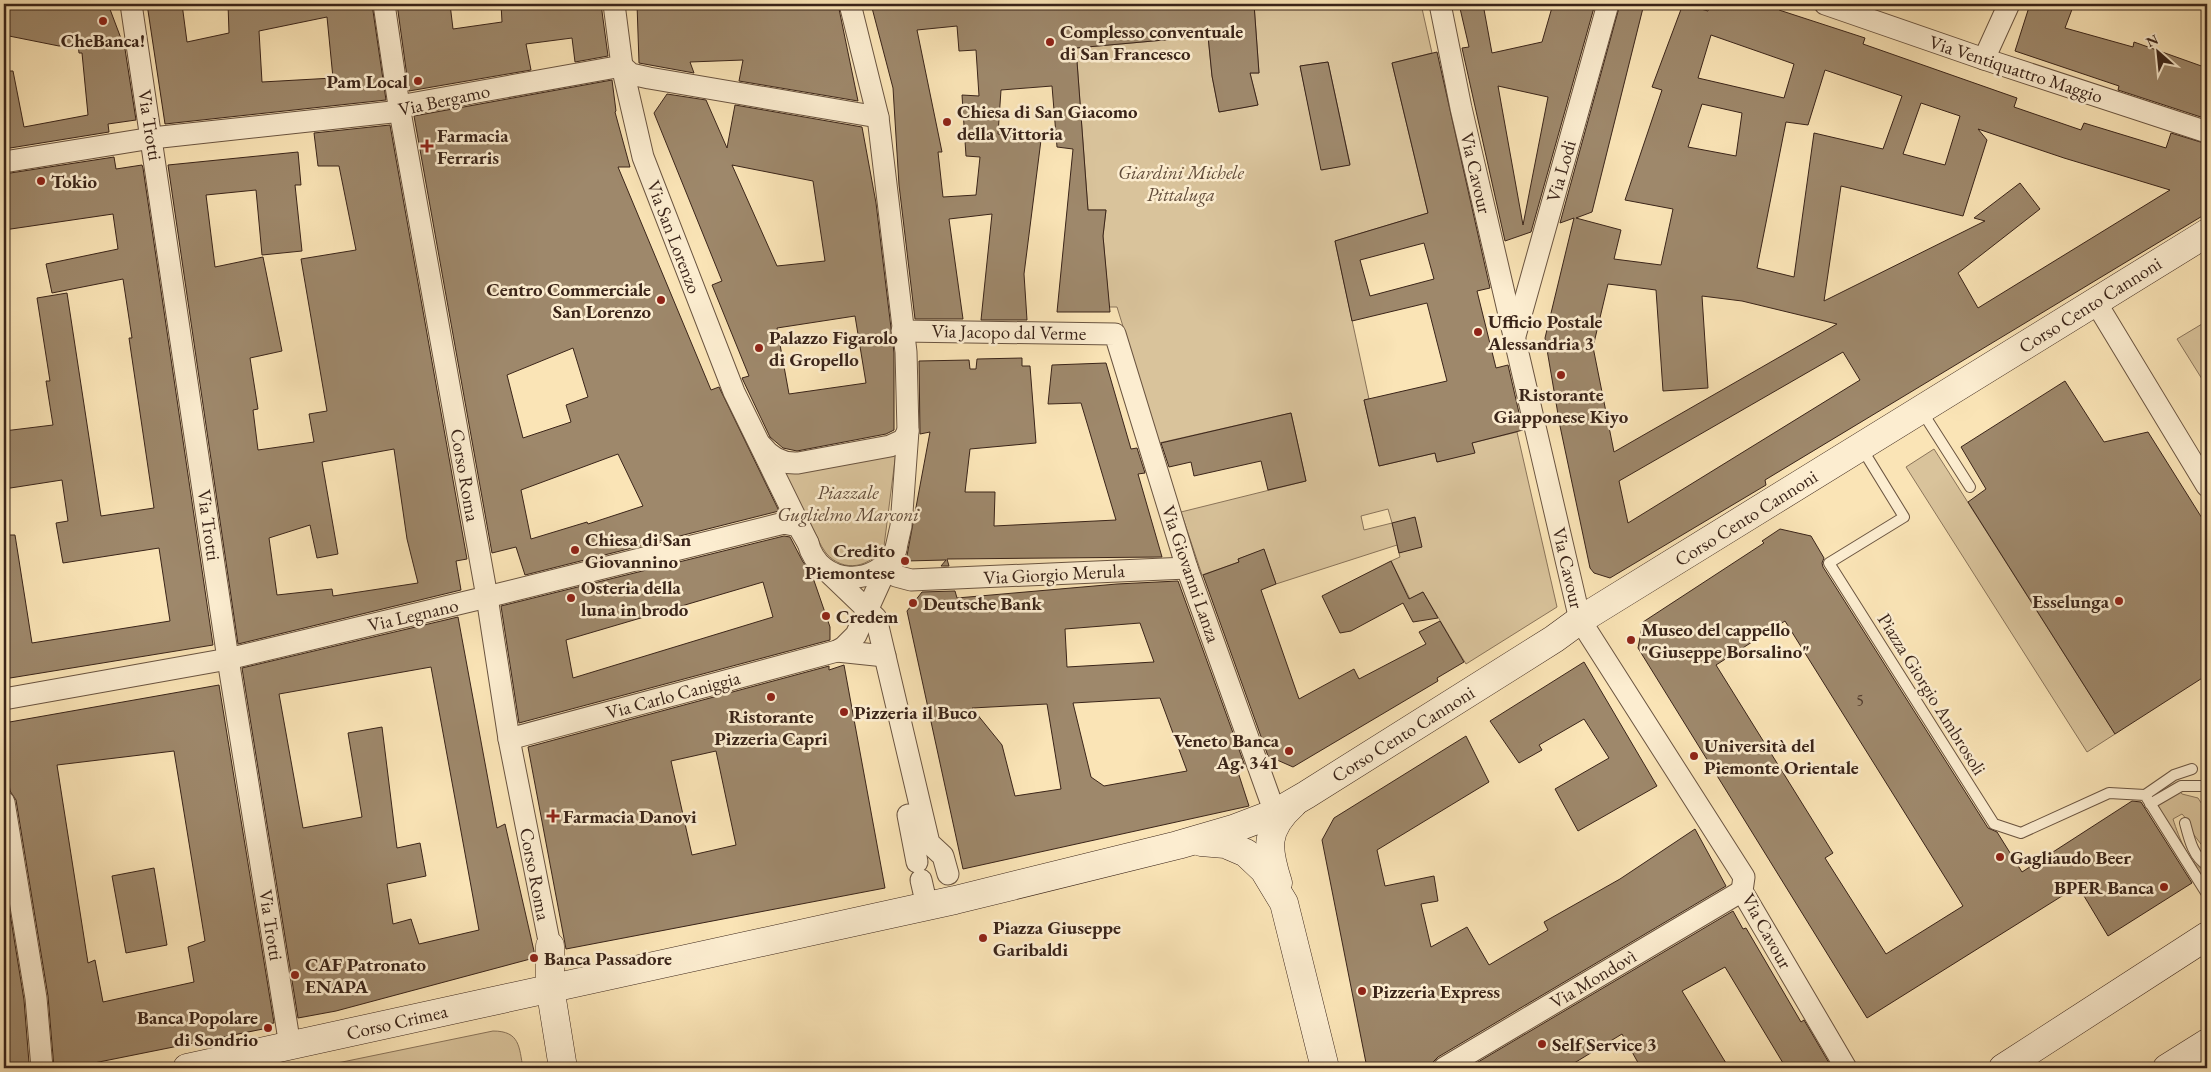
<svg xmlns="http://www.w3.org/2000/svg" width="2211" height="1072" viewBox="0 0 2211 1072" font-family="'EB Garamond',serif">
<style>
.green{fill:#d9c39b;stroke:#8a745a;fill-rule:evenodd}
.building{fill:#9e886b;stroke:#3a2419;fill-rule:evenodd}
.lines{fill:none;stroke-linecap:round;stroke-linejoin:round}
.lane-casing{stroke:#6a5440;stroke-width:12}
.street-casing{stroke:#6a5440;stroke-width:23}
.secondary-casing{stroke:#3a2419;stroke-width:29}
.lane{stroke:#fcedd0;stroke-width:10}
.street{stroke:#fcedd0;stroke-width:21}
.secondary{stroke:#fcedd0;stroke-width:28}
.poi-dot{fill:#8f2418;stroke:#fcedd0;stroke-width:2}
.labels{text-anchor:middle;dominant-baseline:central;stroke-width:5;stroke-linejoin:round;paint-order:stroke}
.number-label{font-size:16px;fill:#533d2e}
.poi-label{font-size:19px;font-weight:bold;fill:#3a2419;stroke:#fcedd0;text-anchor:start}
.street-label{font-size:19px;fill:#3a2419;stroke:#fcedd0}
.park-label{font-size:19px;font-style:italic;fill:#624c3a;stroke:#fcedd0}
</style>
<rect width="100%" height="100%" fill="#fae4b6"/>
<filter id="stains"><feTurbulence type="fractalNoise" baseFrequency=".004" numOctaves="4"/><feColorMatrix values="0 0 0 0 .2 0 0 0 0 .09 0 0 0 0 .02 0 0 0 .5 -.17"/></filter>
<radialGradient id="worn" r=".72"><stop offset=".6" stop-color="#630" stop-opacity="0"/><stop offset="1" stop-color="#630" stop-opacity=".3"/></radialGradient>
<g class="green">
<path d="M1254,4H1421L1432,53L1392,63L1428,213L1335,241L1369,399L1364,400L1379,466L1435,453L1437,462L1474,452L1472,443L1517,432L1557,607L1466,664L1423,592L1410,599L1391,561L1400,557L1397,545L1276,584L1264,550L1238,559L1239,562L1202,575L1181,512L1306,481L1291,413L1159,443L1117,307H1109L1103,236L1106,210H1088L1076,48L1208,36L1212,76L1219,112L1258,105L1250,73H1259ZM1328,62L1350,164L1322,170L1300,66ZM1388,509L1392,523L1364,530L1361,516Z"/>
<path d="M2207,321V387L2177,339Z"/>
<path d="M1934,449L2115,734L2087,752L1906,467Z"/>
<path d="M896,452L884,546C871,567 844,574 826,553C820,545 816,535 811,526C802,508 792,489 783,471Z"/>
<path d="M2179,790L2182,794L2198,798L2207,812V852L2191,831L2190,823L2182,814L2173,819C2179,838 2189,864 2207,873V886L2156,804Z"/>
<path d="M493,1031C520,1031 519,1047 523,1068H313Z"/>
</g>
<g class="building">
<path d="M4,4H108L125,49L136,120L108,124L109,132L4,149V71H13L24,127L88,115L82,53H79L78,44L59,46L4,35Z"/>
<path d="M147,4H182L187,42L229,33L228,4H372L386,100L165,124ZM327,17L333,78L262,82L259,31Z"/>
<path d="M397,4H450L453,29L502,22L501,4H601L608,56L575,62L572,38L526,44L531,70L409,91Z"/>
<path d="M637,4H838L858,101L739,81L743,60L690,62L694,73L639,63Z"/>
<path d="M871,4H1254L1259,73H1250L1258,105L1219,112L1212,76L1208,36L1076,48L1088,210H1106L1103,236L1110,312H1057L1073,149L1057,147L1052,86L1001,90L998,134L1041,140L1024,274L1027,320H981L992,214L949,219L963,319H915L899,185L893,88ZM957,26L959,51L976,50L979,96L962,95L966,156L980,157L976,195L943,197L938,152H942L917,30Z"/>
<path d="M1459,4H1483L1492,53L1542,42L1553,4L1574,8L1575,4H1595L1531,232L1505,241L1462,48L1469,47ZM1498,86L1548,97L1523,225Z"/>
<path d="M1620,4H1644L1592,212L1576,218L1621,230L1614,259L1661,265L1673,209L1625,200L1662,90L1652,87L1683,4L1708,11L1710,4H1781L1779,10L1865,38L1863,44L2017,98L2014,107L2081,130L2084,123L2166,148L2171,133L2207,144V203L2204,215L1765,480L1766,485L1610,578L1594,573L1590,568L1560,426L1545,338L1574,218L1560,223ZM1711,35L1794,64L1784,98L1698,78ZM1825,70L1902,96L1883,149L1814,133L1794,277L1757,268L1786,122L1808,125ZM1921,103L1960,116L1945,165L1903,154ZM1702,104L1742,113L1736,156L1688,147ZM1978,129L2064,158L2170,190L1978,308L1958,273L2040,209L2020,183L1974,218L1985,221L1824,301L1841,186L1963,216L1987,140ZM1608,284L1656,290L1663,391L1708,388L1702,296L1742,301L1837,324L1614,452L1593,347ZM1843,352L1860,380L1628,523L1619,481Z"/>
<path d="M2030,4H2074L2065,28L2133,47L2134,42L2207,68V119L2118,90L2119,86L2015,51Z"/>
<path d="M1437,52L1490,288L1477,291L1496,368L1508,365L1523,430L1472,443L1475,453L1437,462L1435,453L1379,466L1364,400L1447,381L1427,303L1352,321L1335,241L1428,213L1392,63ZM1424,243L1434,279L1370,296L1360,260Z"/>
<path d="M1328,62L1350,165L1321,170L1300,66Z"/>
<path d="M612,80L616,111L615,112L630,167H618L711,390L719,387L779,511L525,575L516,547L492,553L414,116ZM573,348L588,397L566,405L571,422L523,438L507,375ZM618,454L643,506L588,524L587,522L531,539L521,490Z"/>
<path d="M667,94L706,100L727,148L735,105L862,127L876,203L894,353V430L886,434L797,451L783,448L770,437L742,378L749,376L712,285L722,281L654,113ZM732,165L813,181L825,261L777,266ZM855,316L866,383L789,394L777,328Z"/>
<path d="M390,125L467,559L456,561L461,590L238,644L168,165L298,152L301,185H295L302,251L262,255L256,190L206,195L215,267L263,257L282,351L250,358L258,409L253,410L258,450L314,442L309,414L327,411L301,259L356,250L339,166H318L314,133ZM394,449L407,539L418,583L333,596L332,589L277,595L269,538L310,525L317,558L338,554L322,462Z"/>
<path d="M114,157L116,169L142,165L143,168L213,645L4,679V535H15L32,643L170,621L159,548L63,563L56,523L68,521L62,480L4,489V431L53,425L46,381H50L37,298L67,293L101,516L154,508L129,338H132L123,279L52,293L46,264L118,249L113,214L4,230V174Z"/>
<path d="M1022,358V366H1030L1036,443L970,449L965,492H995L994,526L1116,520L1081,403L1048,404L1052,365L1106,363L1131,449L1137,448L1145,473L1138,474L1162,557L947,559L949,566H941L946,560L906,561L930,432L920,434L919,361L969,360L970,369H976L977,359Z"/>
<path d="M2065,381L2104,442L2148,432L2207,526V675L2115,734L1968,502L1986,489L1961,447Z"/>
<path d="M1291,413L1306,481L1268,490L1261,461L1194,476L1191,462L1169,467L1161,443Z"/>
<path d="M1415,517L1422,547L1399,553L1392,523Z"/>
<path d="M1780,529L1811,536L1824,558L1822,563L1823,567L1988,828L1997,832L2022,872L2132,801L2141,802L2192,883L2108,936L2078,886L1867,1018L1638,648L1643,622L1764,543L1762,541ZM1785,621L1963,906L1886,954L1825,858L1833,853L1716,665Z"/>
<path d="M784,536L790,537L803,562L811,572L830,627V640L519,723L501,606ZM763,582L773,617L573,678L566,640Z"/>
<path d="M1264,549L1276,584L1261,590L1299,699L1354,669L1359,679L1426,644L1419,632L1440,621L1464,662L1437,678L1438,681L1293,767L1268,756L1203,575L1239,562L1238,559Z"/>
<path d="M1391,561L1409,599L1423,592L1438,618L1413,622L1403,603L1351,631L1340,633L1322,596Z"/>
<path d="M1178,581L1245,766L1237,769L1249,806L963,869L907,611L922,592L955,591L957,598L1117,584ZM1140,623L1154,662L1067,667L1065,629ZM1160,698L1187,771L1104,786L1091,777L1073,703ZM1047,704L1061,789L1015,796L1002,745L972,708Z"/>
<path d="M458,617L497,828L505,824L534,951V958L336,1011L298,1018L242,668ZM431,667L479,930L419,944L411,919L393,924L387,884L426,876L420,843L397,848L382,727L348,733L362,817L303,828L279,694Z"/>
<path d="M1584,662L1657,786L1578,831L1555,789L1609,758L1584,719L1539,745L1542,750L1519,763L1490,721Z"/>
<path d="M844,665L885,888L566,949L528,747L829,666V670ZM716,751L736,845L692,855L671,761Z"/>
<path d="M219,685L274,1023L267,1024L268,1028L69,1068H54L48,996L16,800L10,791L4,747V723ZM174,751L205,941L188,947L194,982L103,1002L95,960L88,963L57,765Z"/>
<path d="M1466,736L1489,782L1377,850L1385,886L1434,876L1438,901L1421,904L1431,947L1467,927L1489,965L1548,930L1544,922L1620,879L1695,829L1726,886L1438,1057L1433,1062L1432,1068H1367L1322,840L1334,818Z"/>
<path d="M154,868L167,945L126,953L112,876Z"/>
<path d="M4,901H8L24,1000L29,1063L4,1067Z"/>
<path d="M1733,911L1743,929L1746,928L1801,1022L1804,1020L1832,1068H1786L1725,967L1682,991L1729,1068H1641L1622,1034L1566,1068H1468Z"/>
</g>
<g class="lines">
<g class="lane-casing">
<g id="lane">
<path d="M1921,410L1970,487"/>
<path d="M1861,447L1904,517L1829,563L1994,824L2021,833L2109,793L2145,795L2207,894"/>
<path d="M2145,795L2174,775L2192,769"/>
<path d="M2150,804L2181,786H2203"/>
<path d="M2185,823C2189,838 2193,857 2207,865"/>
</g>
</g>
<g class="street-casing">
<g id="street">
<path d="M131,4L228,659L290,1046"/>
<path d="M384,4L399,106L487,597L509,739L550,946"/>
<path d="M614,4L622,66L643,157L734,392L808,543C819,586 877,589 896,549"/>
<path d="M850,4L878,117L906,352L908,431L901,526L891,570L896,576L911,580L1187,568"/>
<path d="M1440,4L1461,108L1580,620L1744,877L1742,891L1846,1068"/>
<path d="M1825,4L1984,59L2207,132"/>
<path d="M1984,59L2009,4"/>
<path d="M4,162L152,138L392,112L399,106L622,66L631,74L649,78L878,117"/>
<path d="M2095,301L2207,486"/>
<path d="M902,331L1115,334L1187,568L1275,813"/>
<path d="M1515,336L1608,4"/>
<path d="M762,446C771,458 783,464 798,463L890,446L903,440L908,431"/>
<path d="M828,572L876,618L929,843L943,856L948,874"/>
<path d="M837,651L885,656"/>
<path d="M4,699L228,659L487,597L784,523L798,526L808,543"/>
<path d="M509,739L837,651L844,647L856,635L890,560"/>
<path d="M4,802L36,998L42,1068"/>
<path d="M908,815L917,862"/>
<path d="M921,880L927,906"/>
<path d="M1444,1068L1742,891"/>
</g>
</g>
<g class="secondary-casing">
<g id="secondary">
<path d="M1201,842L1225,844L1246,853L1264,870L1284,903L1325,1068"/>
<path d="M1278,883C1267,849 1264,830 1293,804"/>
<path d="M550,946V987L563,1068"/>
<path d="M187,1068L955,900L1178,845L1233,829L1275,813L1306,795L1554,639L1580,620L2207,233"/>
<path d="M2003,1068L2207,936"/>
<path d="M2167,1068L2207,1043"/>
</g>
</g>
<use href="#lane" class="lane"/>
<use href="#street" class="street"/>
<use href="#secondary" class="secondary"/>
</g>
<g class="poi-dot">
<circle cx="103" cy="21" r="5"/>
<circle cx="1050" cy="42" r="5"/>
<circle cx="418" cy="81" r="5"/>
<circle cx="947" cy="122" r="5"/>
<path d="M424.5 138.5h5v5h5v5h-5v5h-5v-5h-5v-5h5z"/>
<circle cx="41" cy="181" r="5"/>
<circle cx="661" cy="300" r="5"/>
<circle cx="1478" cy="332" r="5"/>
<circle cx="759" cy="348" r="5"/>
<circle cx="1561" cy="375" r="5"/>
<circle cx="575" cy="550" r="5"/>
<circle cx="905" cy="561" r="5"/>
<circle cx="571" cy="598" r="5"/>
<circle cx="2119" cy="601" r="5"/>
<circle cx="913" cy="603" r="5"/>
<circle cx="826" cy="616" r="5"/>
<circle cx="1631" cy="640" r="5"/>
<circle cx="771" cy="697" r="5"/>
<circle cx="844" cy="712" r="5"/>
<circle cx="1289" cy="751" r="5"/>
<circle cx="1694" cy="756" r="5"/>
<path d="M550.5 808.5h5v5h5v5h-5v5h-5v-5h-5v-5h5z"/>
<circle cx="2000" cy="857" r="5"/>
<circle cx="2164" cy="887" r="5"/>
<circle cx="983" cy="938" r="5"/>
<circle cx="534" cy="958" r="5"/>
<circle cx="295" cy="975" r="5"/>
<circle cx="1362" cy="991" r="5"/>
<circle cx="268" cy="1028" r="5"/>
<circle cx="1542" cy="1044" r="5"/>
</g>
<g class="labels">
<g class="number-label">
<text x="1860" y="700">5</text>
</g>
<g class="poi-label">
<text x="1060" y="31">Complesso conventuale<tspan x="1060" dy="22">di San Francesco</tspan></text>
<text x="103" y="40" text-anchor="middle">CheBanca!</text>
<text x="408" y="81" text-anchor="end">Pam Local</text>
<text x="957" y="111">Chiesa di San Giacomo<tspan x="957" dy="22">della Vittoria</tspan></text>
<text x="437" y="135">Farmacia<tspan x="437" dy="22">Ferraris</tspan></text>
<text x="51" y="181">Tokio</text>
<text x="651" y="289" text-anchor="end">Centro Commerciale<tspan x="651" dy="22">San Lorenzo</tspan></text>
<text x="1488" y="321">Ufficio Postale<tspan x="1488" dy="22">Alessandria 3</tspan></text>
<text x="769" y="337">Palazzo Figarolo<tspan x="769" dy="22">di Gropello</tspan></text>
<text x="1561" y="394" text-anchor="middle">Ristorante<tspan x="1561" dy="22">Giapponese Kiyo</tspan></text>
<text x="585" y="539">Chiesa di San<tspan x="585" dy="22">Giovannino</tspan></text>
<text x="895" y="550" text-anchor="end">Credito<tspan x="895" dy="22">Piemontese</tspan></text>
<text x="581" y="587">Osteria della<tspan x="581" dy="22">luna in brodo</tspan></text>
<text x="2109" y="601" text-anchor="end">Esselunga</text>
<text x="923" y="603">Deutsche Bank</text>
<text x="836" y="616">Credem</text>
<text x="1641" y="629">Museo del cappello<tspan x="1641" dy="22">"Giuseppe Borsalino"</tspan></text>
<text x="854" y="712">Pizzeria il Buco</text>
<text x="771" y="716" text-anchor="middle">Ristorante<tspan x="771" dy="22">Pizzeria Capri</tspan></text>
<text x="1279" y="740" text-anchor="end">Veneto Banca<tspan x="1279" dy="22">Ag. 341</tspan></text>
<text x="1704" y="745">Università del<tspan x="1704" dy="22">Piemonte Orientale</tspan></text>
<text x="563" y="816">Farmacia Danovi</text>
<text x="2010" y="857">Gagliaudo Beer</text>
<text x="2154" y="887" text-anchor="end">BPER Banca</text>
<text x="993" y="927">Piazza Giuseppe<tspan x="993" dy="22">Garibaldi</tspan></text>
<text x="544" y="958">Banca Passadore</text>
<text x="305" y="964">CAF Patronato<tspan x="305" dy="22">ENAPA</tspan></text>
<text x="1372" y="991">Pizzeria Express</text>
<text x="258" y="1017" text-anchor="end">Banca Popolare<tspan x="258" dy="22">di Sondrio</tspan></text>
<text x="1552" y="1044">Self Service 3</text>
</g>
<g class="street-label">
<text transform="translate(2016 69) rotate(18)">Via Ventiquattro Maggio</text>
<text transform="translate(444 100) rotate(-12)">Via Bergamo</text>
<text transform="translate(150 125) rotate(81)">Via Trotti</text>
<text transform="translate(1561 171) rotate(-74)">Via Lodi</text>
<text transform="translate(1476 173) rotate(77)">Via Cavour</text>
<text transform="translate(674 237) rotate(69)">Via San Lorenzo</text>
<text transform="translate(2090 305) rotate(-32)">Corso Cento Cannoni</text>
<text transform="translate(1009 332) rotate(1)">Via Jacopo dal Verme</text>
<text transform="translate(465 475) rotate(80)">Corso Roma</text>
<text transform="translate(1746 518) rotate(-32)">Corso Cento Cannoni</text>
<text transform="translate(209 525) rotate(82)">Via Trotti</text>
<text transform="translate(1568 568) rotate(77)">Via Cavour</text>
<text transform="translate(1054 574) rotate(-3)">Via Giorgio Merula</text>
<text transform="translate(1191 574) rotate(71)">Via Giovanni Lanza</text>
<text transform="translate(413 615) rotate(-13)">Via Legnano</text>
<text transform="translate(1932 694) rotate(58)">Piazza Giorgio Ambrosoli</text>
<text transform="translate(673 695) rotate(-15)">Via Carlo Caniggia</text>
<text transform="translate(1403 734) rotate(-32)">Corso Cento Cannoni</text>
<text transform="translate(535 874) rotate(79)">Corso Roma</text>
<text transform="translate(271 925) rotate(81)">Via Trotti</text>
<text transform="translate(1767 931) rotate(61)">Via Cavour</text>
<text transform="translate(1593 979) rotate(-31)">Via Mondovì</text>
<text transform="translate(397 1022) rotate(-13)">Corso Crimea</text>
</g>
<g class="park-label">
<text x="1181" y="172">Giardini Michele<tspan x="1181" dy="22">Pittaluga</tspan></text>
<text x="848" y="492">Piazzale<tspan x="848" dy="22">Guglielmo Marconi</tspan></text>
</g>
</g>
<rect width="2211" height="1072" fill="none" stroke="#fae4b6" stroke-width="20"/>
<rect x="5" y="5" width="2201" height="1062" fill="none" stroke="#3a2419" stroke-width="2.5"/>
<rect x="10" y="10" width="2191" height="1052" fill="none" stroke="#3a2419"/>
<g transform="translate(2158 52) rotate(333)" stroke="#fcedd0" stroke-width="4" paint-order="stroke">
<path d="M0-4L9 19L0 12L-9 19Z" fill="#3a2419"/>
<text y="-8" font-size="14" font-weight="bold" text-anchor="middle" fill="#3a2419">N</text>
</g>
<rect width="100%" height="100%" filter="url(#stains)"/>
<rect width="100%" height="100%" fill="url(#worn)"/>
</svg>
